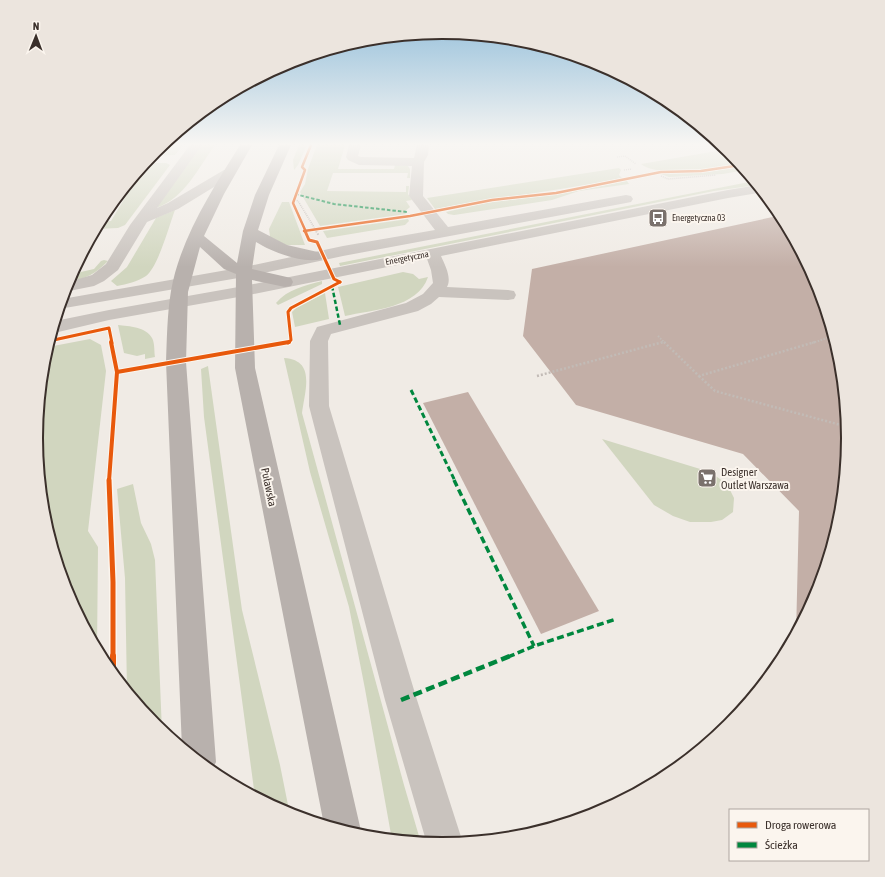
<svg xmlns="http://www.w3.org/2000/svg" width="885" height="877" viewBox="0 0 885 877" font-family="'Asap Condensed',sans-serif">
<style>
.green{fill:#d1d6bf}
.building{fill:#c3afa7}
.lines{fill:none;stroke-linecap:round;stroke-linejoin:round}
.path-far2{stroke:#c2bbb6;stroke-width:1.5;stroke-dasharray:1 1;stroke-linecap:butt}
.path-far1{stroke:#c2bbb6;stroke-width:2;stroke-dasharray:1.5 1.5;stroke-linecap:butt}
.path{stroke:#c2bbb6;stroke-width:2.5;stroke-dasharray:2 2;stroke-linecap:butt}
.minor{fill:#c9c3be;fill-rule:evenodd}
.major{fill:#b8b1ad;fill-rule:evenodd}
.quiet-far4{stroke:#00873e;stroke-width:2;stroke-dasharray:3.5 2;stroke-linecap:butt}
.quiet-far3{stroke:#00873e;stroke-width:2.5;stroke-dasharray:4.5 2.5;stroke-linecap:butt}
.quiet-far2{stroke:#00873e;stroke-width:3;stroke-dasharray:5.5 3;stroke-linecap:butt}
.quiet-far1{stroke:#00873e;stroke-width:3.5;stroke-dasharray:7 3.5;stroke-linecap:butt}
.quiet{stroke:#00873e;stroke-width:4.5;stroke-dasharray:9 4.5;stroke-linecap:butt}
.cycleway-far4-casing{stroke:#fbf5ee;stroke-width:4}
.cycleway-far3-casing{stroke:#fbf5ee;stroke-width:5}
.cycleway-far2-casing{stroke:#fbf5ee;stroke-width:6}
.cycleway-far1-casing{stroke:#fbf5ee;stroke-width:8}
.cycleway-casing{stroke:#fbf5ee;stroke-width:8}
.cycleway-far4{stroke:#e8590c;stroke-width:2.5}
.cycleway-far3{stroke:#e8590c;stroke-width:3}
.cycleway-far2{stroke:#e8590c;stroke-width:4}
.cycleway-far1{stroke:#e8590c;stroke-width:5}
.cycleway{stroke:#e8590c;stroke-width:6}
.labels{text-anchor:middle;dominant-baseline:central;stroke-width:4;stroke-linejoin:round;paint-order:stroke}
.far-poi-label{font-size:9px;fill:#3b302b;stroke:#fbf5ee;text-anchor:start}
.far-street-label{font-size:9px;fill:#3b302b;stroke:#fbf5ee}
.poi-label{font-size:11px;fill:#3b302b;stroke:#fbf5ee;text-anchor:start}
.street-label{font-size:11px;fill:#3b302b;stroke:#fbf5ee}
.rim{fill:none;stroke:#3b302b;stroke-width:2}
</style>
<rect width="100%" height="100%" fill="#f0ebe5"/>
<g class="green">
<path d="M163,145H183L175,155L151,156Z"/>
<path d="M202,145H215C199,167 184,199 156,208Z"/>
<path d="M299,145H307L298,165L294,170L293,160Z"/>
<path d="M317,145H345L338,169H394L395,165L408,166L410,169V178H407L408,173H333L327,191L406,192V186H409L408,194L412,200L406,201L410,207L404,212L406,214L320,226L300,192L305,184L308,169Z"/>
<path d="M728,149L739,163C719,168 656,178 641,164Z"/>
<path d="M154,163H166L170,165L125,225L118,228L96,229L99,222L111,221L144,166Z"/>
<path d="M742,166L745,170L723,174L669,177L661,174L708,172Z"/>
<path d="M619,168L621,170L619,175L622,178C560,191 497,197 435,209L427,198Z"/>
<path d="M627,181L629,184L579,191L552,200L454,215L448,214L446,212L486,203L566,193Z"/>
<path d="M754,181L757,185L714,191L340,266L339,263Z"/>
<path d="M282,202H289L305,245H286L270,237L269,229Z"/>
<path d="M175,210C169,226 158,267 146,276C137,282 127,284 117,286L111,281L127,267L156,218Z"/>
<path d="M408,219L409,221L405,225L327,238L323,231Z"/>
<path d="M104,260L108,261C94,275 87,278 68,282L72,274L94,269L101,261Z"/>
<path d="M403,272L413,274L419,279L428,277C418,308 372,310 345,316L338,287Z"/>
<path d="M322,281V284L278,305L276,303C288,289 304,286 322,281Z"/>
<path d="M325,293L329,319L295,327L292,312L296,308Z"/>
<path d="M118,325C129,326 146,327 152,338C155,343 154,352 155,357L145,359V354L137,356L124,353Z"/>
<path d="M90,339L101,345L106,371L88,531L98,547L97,650L67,594L44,518L36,438L44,359L48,347Z"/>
<path d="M284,358C316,360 305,390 302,413L404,785L421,843L392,840L365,689L349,607L310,472Z"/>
<path d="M208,366L242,610L280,765L290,815L255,797L204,417L201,369Z"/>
<path d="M602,439L710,472L727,484L734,498L733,512L722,520L711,522H690L673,516L654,505Z"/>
<path d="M133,484L141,523L151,544L155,560L162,732L155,726L127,691L125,578L117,489Z"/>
</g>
<g class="building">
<path d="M782,215L818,283L841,359L849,439L841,518L818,594L796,635L799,511L743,454L576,405L523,336L532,269Z"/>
<path d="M468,392L599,611L541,634L423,403Z"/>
</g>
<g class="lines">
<g class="path-far2">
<path d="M617,157L625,156L636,164"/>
<path d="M624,170L632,169"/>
<path d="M661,176L668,179L716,175"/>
<path d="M293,199L298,201L317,232"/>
</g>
<g class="path-far1">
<path d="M316,231L319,236"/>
<path d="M658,336L665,343"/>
<path d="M661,343L663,342"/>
<path d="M812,343L834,336"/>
</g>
<g class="path">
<path d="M664,342L699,376L815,342"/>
<path d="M537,376L663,342"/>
<path d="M699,376L715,391L848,427"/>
</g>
<g class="minor">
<path d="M190,145H202L157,208L168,203L224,170H232L234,173L232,176L178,209L147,222L118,270L104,281L94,286L64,292L68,282L92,275L106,264L130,225Z"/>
<path d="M349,145H361L358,156L361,157L414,158L417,145H429L428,155L424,162L423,196L448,227L626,195L631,196L633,199L631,202L626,203L343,256L244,277L59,309L62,299L244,267L343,246L435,230L409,196L412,166L359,165L348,160L346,157Z"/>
<path d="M758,185L764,192L728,198L441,256C445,265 452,278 447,287L508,290L514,291L516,295L514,299L508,300L439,297L431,304L418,311L331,334L328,341L329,406L417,700L463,843L442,845L427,844L385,700L309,406L310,341L317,327L406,303L423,294L433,283L431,270L427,259L244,296L109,320L54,333L52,332L55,321L109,310L244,286L728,190Z"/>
</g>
<path class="major" d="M240,145H252L224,194L204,236L237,263L243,231L255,195L279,145H291L269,195L258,230L287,245L322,253L324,256L322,259C303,264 272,252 256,242L252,269L291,278L293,282L291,286L285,287L252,280L255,368L361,831L359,836L324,825L235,368L236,274L224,269L200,247L188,292L186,362L216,762L211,772L182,748L166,362C167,339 167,315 171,291C180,239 212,190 240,145Z"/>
<path class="quiet-far4" d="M295,194L334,204L407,212"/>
<path class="quiet-far3" d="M332,286L340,325"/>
<path class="quiet-far2" d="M411,390L455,481"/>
<g class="quiet-far1">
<path d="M454,480L534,646"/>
<path d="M508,657L534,646L616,619"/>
</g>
<path class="quiet" d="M401,700L510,656"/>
<g class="cycleway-far4-casing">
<g id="cycleway-far4">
<path d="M304,231L410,216L492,200L556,193L661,172L701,171L741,165"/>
<path d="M306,232L293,203L305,170L302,167L311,145"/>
</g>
</g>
<g class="cycleway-far3-casing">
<g id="cycleway-far3">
<path d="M305,231L309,240L317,242L334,279L340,282"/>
<path d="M49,341L109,328L112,343"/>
<path d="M288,343L291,340L288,312L291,308L340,282"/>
</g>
</g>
<g class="cycleway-far2-casing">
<g id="cycleway-far2">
<path d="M117,372L289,342"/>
<path d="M109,481L117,372L111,342"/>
</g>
</g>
<g class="cycleway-far1-casing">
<path id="cycleway-far1" d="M109,480L113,582V657"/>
</g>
<g class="cycleway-casing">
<path id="cycleway" d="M113,656V675"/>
</g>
<use href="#cycleway-far4" class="cycleway-far4"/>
<use href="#cycleway-far3" class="cycleway-far3"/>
<use href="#cycleway-far2" class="cycleway-far2"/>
<use href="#cycleway-far1" class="cycleway-far1"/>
<use href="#cycleway" class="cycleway"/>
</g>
<linearGradient id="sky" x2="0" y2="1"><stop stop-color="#8bbad8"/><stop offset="0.54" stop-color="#f8f6f3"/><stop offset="1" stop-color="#f8f6f3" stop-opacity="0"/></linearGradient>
<rect width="885" height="267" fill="url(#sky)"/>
<defs>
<g id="bus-square" transform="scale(1)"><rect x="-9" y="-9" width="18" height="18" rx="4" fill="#7a716c" stroke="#fbf5ee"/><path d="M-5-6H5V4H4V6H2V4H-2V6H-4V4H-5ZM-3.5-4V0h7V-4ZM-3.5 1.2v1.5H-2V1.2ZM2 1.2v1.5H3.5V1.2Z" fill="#fff"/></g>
<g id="supermarket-square" transform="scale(1)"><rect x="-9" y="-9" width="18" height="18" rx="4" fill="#7a716c" stroke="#fbf5ee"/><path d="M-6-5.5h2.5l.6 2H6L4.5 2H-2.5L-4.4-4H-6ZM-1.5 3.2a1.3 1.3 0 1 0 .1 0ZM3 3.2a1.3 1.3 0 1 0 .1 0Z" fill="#fff"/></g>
</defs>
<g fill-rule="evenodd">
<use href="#bus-square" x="658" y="218"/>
<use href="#supermarket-square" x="707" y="478"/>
</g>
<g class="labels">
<g class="far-poi-label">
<text x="672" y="218">Energetyczna 03</text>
</g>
<g class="far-street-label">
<text transform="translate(407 258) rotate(-11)">Energetyczna</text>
</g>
<g class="poi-label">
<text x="721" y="472">Designer<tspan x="721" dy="13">Outlet Warszawa</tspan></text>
</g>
<g class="street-label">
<text transform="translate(269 487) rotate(78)">Puławska</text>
</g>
</g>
<path d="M0 0H885V877H0ZM43 438a399 399 0 1 1 798 0a399 399 0 1 1-798 0Z" fill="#ece5de" fill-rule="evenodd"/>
<path class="rim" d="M43 438a399 399 0 1 1 798 0a399 399 0 1 1-798 0Z"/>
<rect x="729" y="809" width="140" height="52" fill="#fbf5ee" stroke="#aea6a0"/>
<rect x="737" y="822" width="20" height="6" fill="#e8590c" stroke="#aea6a0"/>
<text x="765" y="829" font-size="12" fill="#3b302b">Droga rowerowa</text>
<rect x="737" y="842" width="20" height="6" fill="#00873e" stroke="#aea6a0"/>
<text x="765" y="849" font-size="12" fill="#3b302b">Ścieżka</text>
<g transform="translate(36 36) rotate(1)" stroke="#fbf5ee" stroke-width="3" paint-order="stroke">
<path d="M0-3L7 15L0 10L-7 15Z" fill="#3b302b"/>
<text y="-6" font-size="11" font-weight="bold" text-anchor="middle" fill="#3b302b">N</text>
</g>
</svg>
